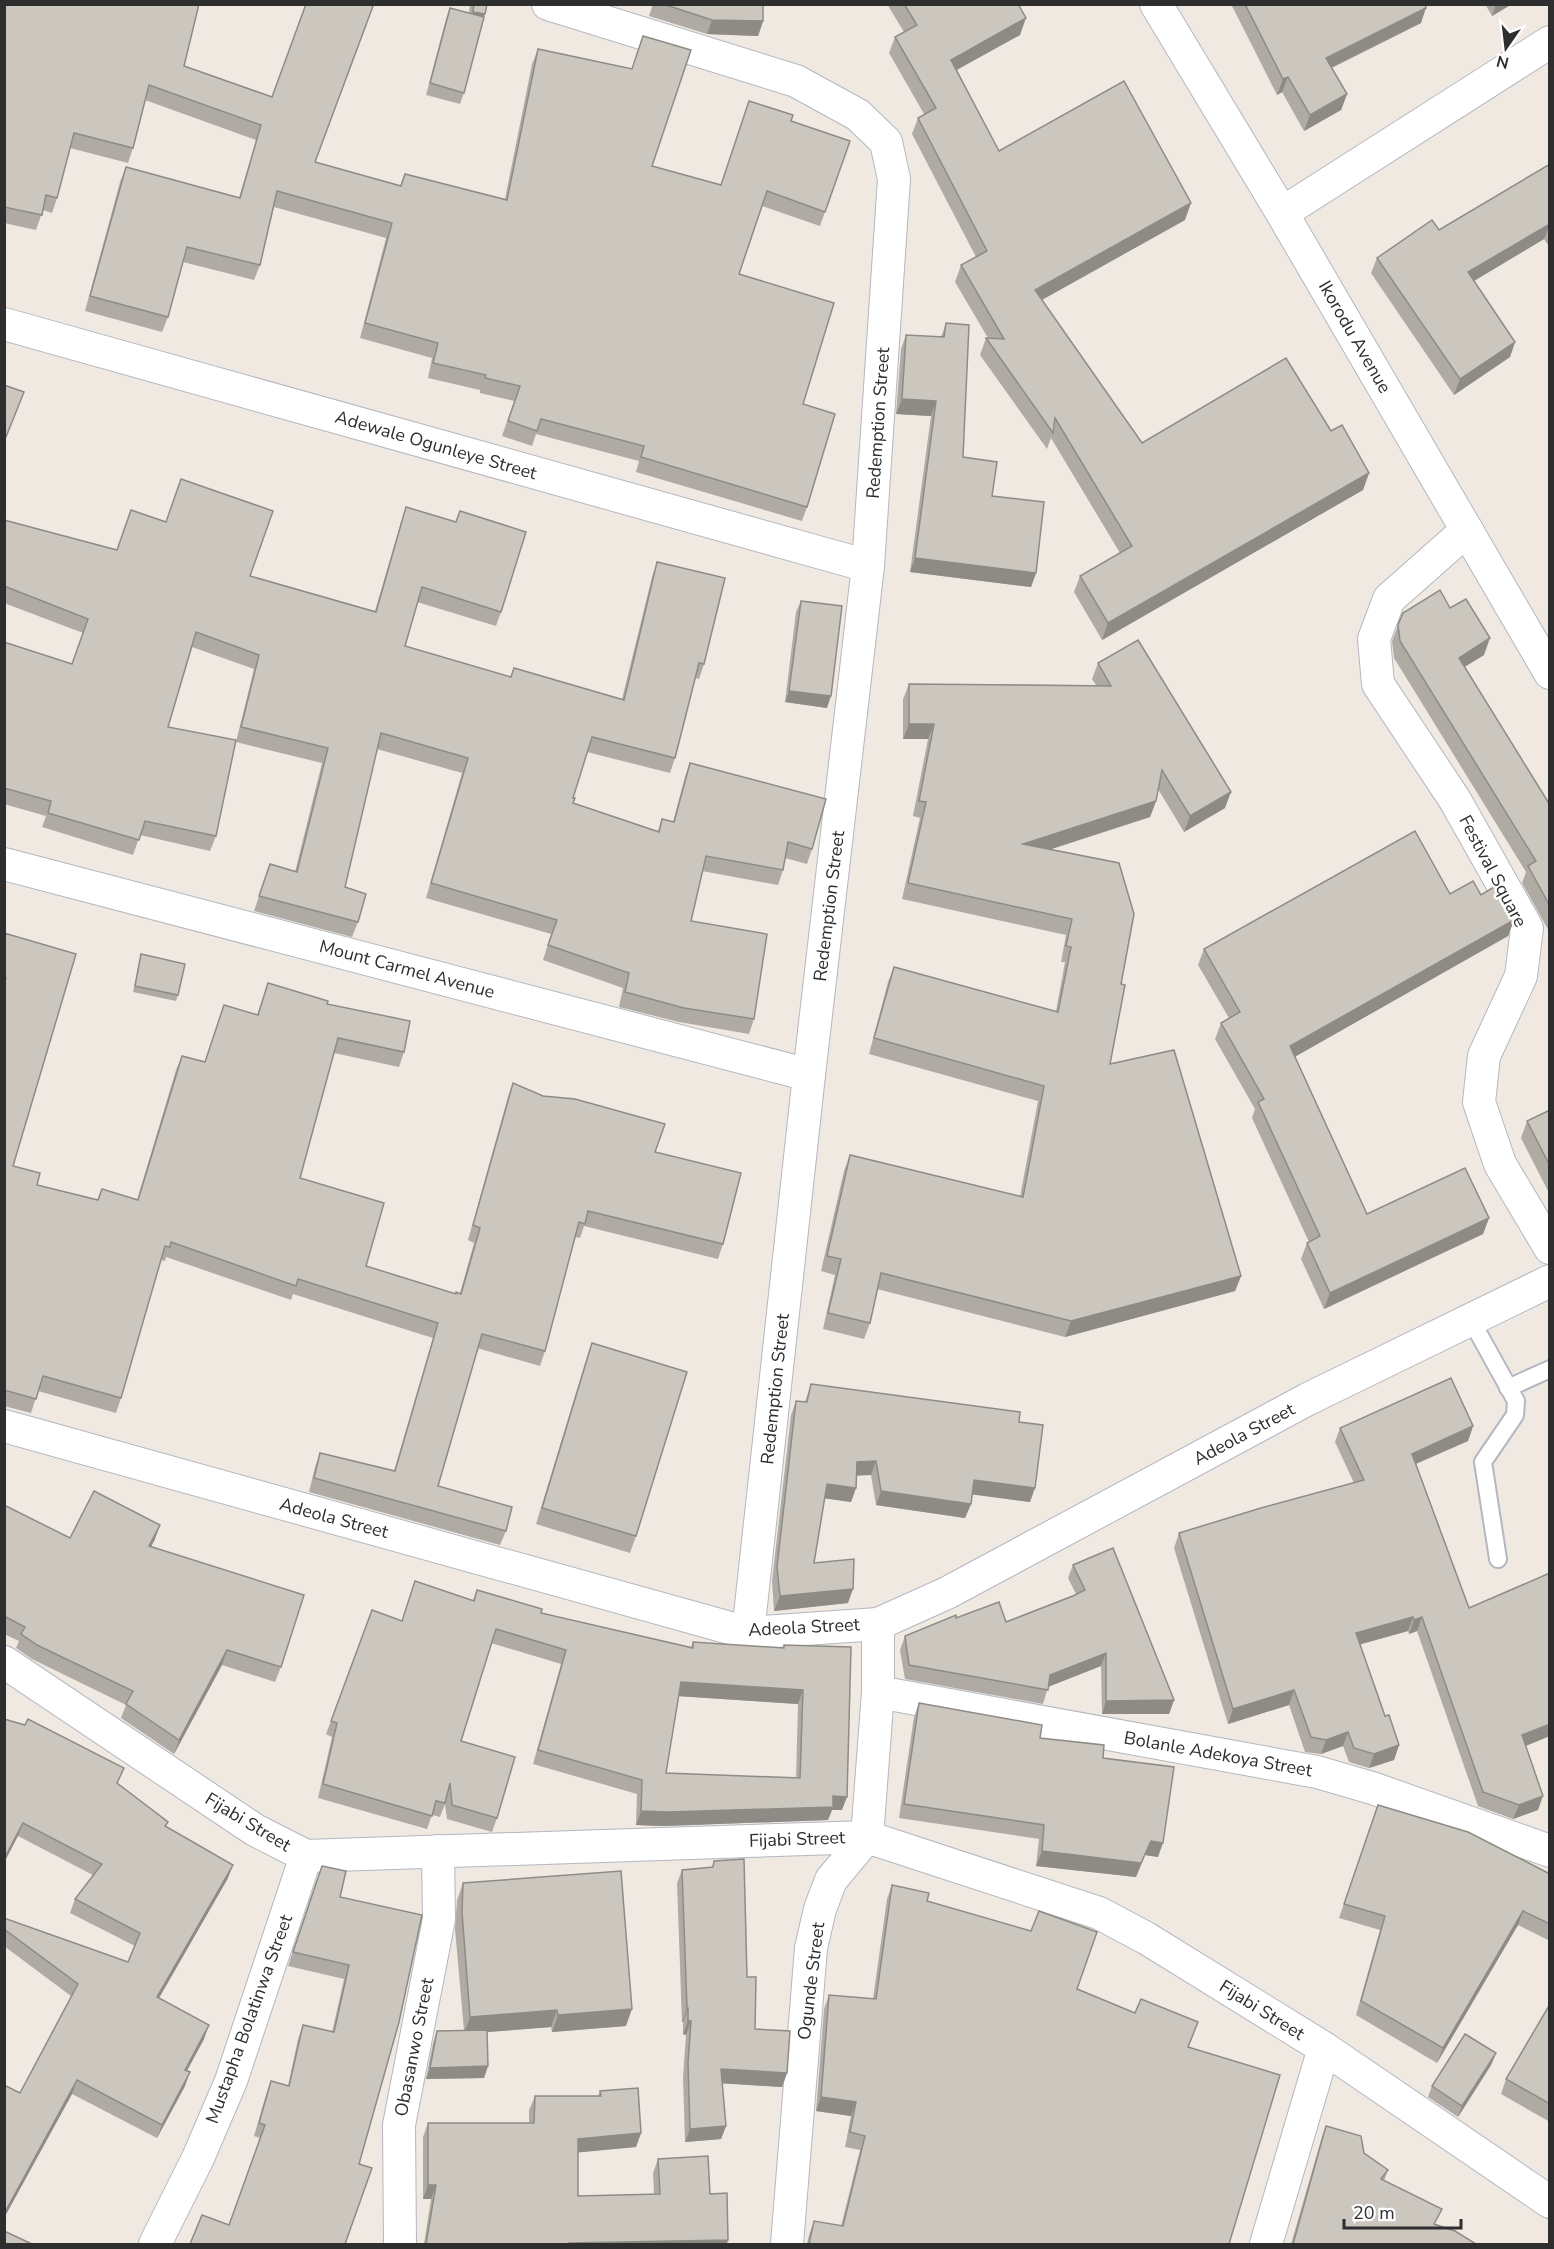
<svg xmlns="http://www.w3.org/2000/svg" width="1554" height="2249" viewBox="0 0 1554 2249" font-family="'Nunito Sans',sans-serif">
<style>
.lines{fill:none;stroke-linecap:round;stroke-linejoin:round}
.lane-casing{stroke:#b4b7c1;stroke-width:20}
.street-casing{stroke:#b4b7c1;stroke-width:34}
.lane{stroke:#fff;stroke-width:16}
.street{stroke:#fff;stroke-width:32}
.wall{fill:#afaba4;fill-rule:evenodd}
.shaded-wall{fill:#8e8b86}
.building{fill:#cbc7bf;stroke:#8e8b86;stroke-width:1.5;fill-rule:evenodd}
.labels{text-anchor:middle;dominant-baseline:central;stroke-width:5;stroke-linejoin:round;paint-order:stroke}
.street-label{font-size:18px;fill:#2e2e2e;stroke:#fff}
</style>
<rect width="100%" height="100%" fill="#efe9e1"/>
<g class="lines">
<g class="lane-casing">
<g id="lane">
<path d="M1471,1320L1516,1401L1515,1415L1483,1462L1498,1559"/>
<path d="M1508,1388L1550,1369"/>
</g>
</g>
<g class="street-casing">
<g id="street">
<path d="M548,4L796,81L858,115L886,142L894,179L868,566L809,1075L748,1633"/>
<path d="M1156,4L1282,213L1550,673"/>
<path d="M1282,213L1550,42"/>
<path d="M4,324L868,566"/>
<path d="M1467,530L1389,599L1374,639L1378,684L1455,800L1527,928L1521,976L1484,1056L1479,1102L1500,1164L1550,1248"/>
<path d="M4,864L809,1075"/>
<path d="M4,1426L748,1633L878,1624L947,1593L1308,1399L1550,1281"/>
<path d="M4,1662L255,1830L306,1856L867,1837L1099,1913L1146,1938L1324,2048L1550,2202"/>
<path d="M878,1692L1317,1772L1372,1788L1550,1851"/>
<path d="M155,2244L198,2158L231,2081L306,1856"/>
<path d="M400,2244L399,2125L439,1919L438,1851"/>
<path d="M787,2244L811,1948L820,1909L831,1880L867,1837L878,1692V1624"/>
<path d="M1266,2244L1324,2048"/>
</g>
</g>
<use href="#lane" class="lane"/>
<use href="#street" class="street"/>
</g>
<g class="wall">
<path d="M4,4L184,66L315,162L400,186L405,174L505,199L532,64L538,49L632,69L643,36L652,166L721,185L791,121L850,141L820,226L762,206L739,274L803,404L807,507L802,521L636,472L639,461L536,434L532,446L502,436L514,401L480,393V390L428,378L432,358L360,338L386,238L274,207L260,265L254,280L183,262L168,317L162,332L85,311L120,182L126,167L239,198L256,140L145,100L133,148L128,163L70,148L57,198L52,213L43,210L36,230L4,223Z"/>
<path d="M470,4H487L464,93L460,104L426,95L446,19L450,8L469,13Z"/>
<path d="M653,4H763V21L758,36L707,34L649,16Z"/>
<path d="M887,4H1018L1020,35L957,70L999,151L1185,220L1042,300L1142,443L1331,431L1369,473L1363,490L1102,640L1074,592L1080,576L1120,553L1051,438L1047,449L980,355L986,338H988L955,282L961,265L976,257L912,134L918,118L924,114L889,53L895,37L904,32Z"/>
<path d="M1231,4H1425L1421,23L1332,68L1347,94L1341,110L1304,131L1282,92L1277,95Z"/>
<path d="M1485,4H1512L1492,16Z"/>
<path d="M1550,164V248L1544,239L1474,281L1515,342L1510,357L1454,395L1371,273L1377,258L1439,230Z"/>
<path d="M946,323L963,457L992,496L1036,573L1031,587L910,572L931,416L896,414L901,349L906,335L941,337Z"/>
<path d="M406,507L456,522L460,511L501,612L496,626L417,602L405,646L511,677L514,668L622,699L652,577L657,562L704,664L699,679L695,678L675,758L670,773L587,752L573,798V803L658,831L662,819L673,822L685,777L690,763L812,849L807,864L785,858L783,870L778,885L702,871L691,921L754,1019L749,1034L679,1022L619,1007L623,988L543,960L551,934L426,898L462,773L377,749L345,887L358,922L352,937L254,911L270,864L295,872L322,763L236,742L254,669L192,647L168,727L216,836L210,851L140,835L133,855L42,827L46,816L4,804V642L72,664L83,633L4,603V520L117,550L250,576L375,611L401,522Z"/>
<path d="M801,601L827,708L785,702L796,612Z"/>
<path d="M1450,608L1484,655L1464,667L1550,805V933L1522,883L1526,872L1394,658L1392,641L1403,613Z"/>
<path d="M1098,663L1225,808L1184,832L1158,789L1156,801L1150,817L1050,849L1121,984L1110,1064L1241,1276L1235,1291L1065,1337L877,1289L870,1323L864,1339L823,1329L835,1275L821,1271L844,1171L850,1155L1020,1197L1038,1101L869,1054L888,982L894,967L1056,1011L1065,962H1061L1066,935L902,899L920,818L913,816L928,739H903V699L909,684L1096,685L1092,679Z"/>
<path d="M1450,894L1481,895L1514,920L1508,936L1294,1057L1367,1214L1489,1218L1483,1234L1324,1309L1301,1259L1307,1243L1309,1242L1252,1118L1255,1109L1215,1039L1221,1023L1229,1018L1198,965L1204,949Z"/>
<path d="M4,933L13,1166L37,1185L98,1200L102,1189L137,1200L176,1070L182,1056L205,1062L224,1005L257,1015L268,983L327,1004L404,1052L399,1067L334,1053L300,1178L366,1266L455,1294L460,1293L474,1243L468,1240L508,1097L513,1083L655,1152L723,1244L718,1259L584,1226L580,1238L575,1237L545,1351L540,1366L477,1348L438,1486L506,1531L500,1545L309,1492L315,1467L320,1453L394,1471L433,1338L293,1294L291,1300L166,1257L165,1261L161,1260L121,1398L116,1413L38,1391L31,1413L4,1406Z"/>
<path d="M141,954L178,995L176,1001L133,992Z"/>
<path d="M1550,1110V1195L1521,1138L1527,1121Z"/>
<path d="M592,1343L636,1536L630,1553L536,1524L586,1360Z"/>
<path d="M811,1384L1019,1422L1030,1502L972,1494L971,1504L965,1518L876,1505L871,1475H857L856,1488L851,1502L825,1498L814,1563L848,1603L774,1611L772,1581L791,1415L796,1401L805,1402Z"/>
<path d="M1473,1426L1468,1441L1416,1464L1469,1608L1525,1746L1538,1810L1513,1819L1478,1806L1417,1631L1409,1634L1408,1631L1360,1644L1385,1716L1399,1745L1394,1760L1369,1768L1349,1762L1343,1746L1321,1754L1305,1752L1289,1705L1228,1724L1174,1548L1179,1533L1354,1483L1335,1442L1340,1428Z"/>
<path d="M4,1505L70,1538L155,1539L151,1547L281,1667L275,1682L222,1665L174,1754L121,1718L126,1705L32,1659L16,1648L19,1641L4,1634Z"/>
<path d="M1073,1565L1174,1700L1169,1714H1102L1101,1666L1048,1687L1043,1704L905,1679L900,1650L905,1636L956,1618L1006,1622L1076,1594L1068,1578Z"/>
<path d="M477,1590L541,1613L691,1647L693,1642L783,1648L784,1645L851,1647L842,1810H832L828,1820L664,1826L636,1825L637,1794L533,1764L561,1664L491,1643L461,1741L497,1818L492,1832L447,1819L445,1804L440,1817L432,1815L427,1829L318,1798L332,1737L326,1734L372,1610L402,1621L473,1600ZM678,1696L798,1704L796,1778L666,1773Z"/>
<path d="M919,1703L1103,1758L1158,1857L1145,1855L1136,1877L1036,1866L1039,1839L899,1818L914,1717Z"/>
<path d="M4,1719L118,1784L168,1822L166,1827L228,1878L159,1998L204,2039L187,2071L185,2086L157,2138L72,2094L4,2218V2085L20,2093L71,1996L4,1946V1918L128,1962L135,1946L70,1913L75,1899L93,1875L18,1836Z"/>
<path d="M1378,1805L1550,1874V1941L1518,1925L1437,2063L1356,2015L1380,1930L1339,1918Z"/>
<path d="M714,1861L747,1977L755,2029L787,2073L782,2087L722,2083L726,2126L721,2139L685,2142L683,2077L686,2035L683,2034V2022H682L677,1883L682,1870L712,1867Z"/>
<path d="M317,1879L340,1897L422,1915L359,2164L190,2244L229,2225L260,2138L254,2136L266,2095L271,2081L288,2086L298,2039L303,2025L332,2032L344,1979L288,1966Z"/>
<path d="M463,1883L626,2026L552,2032L551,2027L487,2032L488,2066L484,2078L426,2079L433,2043L437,2031H464L455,1929L457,1900Z"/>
<path d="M892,1885L927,1901L1077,1989L1189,2047L1229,2244H807L809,2235L814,2221L841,2226L860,2150L845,2147L851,2116L816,2111L824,2009L829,1995L873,1999L887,1899Z"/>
<path d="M1550,2004V2122L1501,2094L1506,2079Z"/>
<path d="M1496,2053L1491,2065L1458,2117L1428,2097L1432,2086Z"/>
<path d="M600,2091L641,2133L636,2147L578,2152V2196L654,2194L653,2173L658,2159L710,2194L727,2244H424L431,2199H423V2137L428,2123H529V2110L535,2096H598Z"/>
<path d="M1326,2126L1388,2170L1384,2181L1436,2225L1476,2244H1291L1321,2140Z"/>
</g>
<g class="shaded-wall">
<path d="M1496,4H1512L1492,16Z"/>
<path d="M1426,8L1421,23L1320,73L1326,58Z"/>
<path d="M473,12L485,14L481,25L469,24Z"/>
<path d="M1026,18L1020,35L945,76L951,60Z"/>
<path d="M712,20L763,21L758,36L707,34Z"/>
<path d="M1288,77L1282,92L1277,95L1283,79Z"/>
<path d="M1347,94L1341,110L1304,131L1310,115Z"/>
<path d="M1191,203L1185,220L1029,307L1035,290Z"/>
<path d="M1550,224L1544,239L1462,288L1468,272Z"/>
<path d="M1515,342L1510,357L1454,395L1460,379Z"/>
<path d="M902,399L936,401L931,416L896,414Z"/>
<path d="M1369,473L1363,490L1102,640L1108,623Z"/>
<path d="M915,558L1036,573L1031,587L910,572Z"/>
<path d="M1490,638L1484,655L1453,674L1459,658Z"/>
<path d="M789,691L831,696L827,708L785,702Z"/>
<path d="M909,724H934L928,739H903Z"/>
<path d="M1231,792L1225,808L1184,832L1190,816Z"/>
<path d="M1156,801L1150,817L1018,860L1023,844Z"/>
<path d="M1514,920L1508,936L1284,1063L1290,1046Z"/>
<path d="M1489,1218L1483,1234L1324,1309L1330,1293Z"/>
<path d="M1241,1276L1235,1291L1065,1337L1071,1321Z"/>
<path d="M1473,1426L1468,1441L1406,1468L1412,1454Z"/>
<path d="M876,1461L871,1475L852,1476L857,1462Z"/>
<path d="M974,1480L1035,1488L1030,1502L969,1494Z"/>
<path d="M827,1484L856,1488L851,1502L822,1498Z"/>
<path d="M881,1491L971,1504L965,1518L876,1505Z"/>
<path d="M160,1525L155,1539L143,1561L149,1546Z"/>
<path d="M853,1589L848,1603L774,1611L780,1596Z"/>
<path d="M1413,1617L1408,1631L1351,1647L1356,1633Z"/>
<path d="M1422,1617L1417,1631L1409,1634L1414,1620Z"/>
<path d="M227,1650L222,1665L174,1754L179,1740Z"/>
<path d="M1106,1653L1101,1666L1045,1688L1050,1675Z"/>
<path d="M681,1682L803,1690L798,1704L676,1696Z"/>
<path d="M1294,1690L1289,1705L1228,1724L1233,1709Z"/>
<path d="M1174,1700L1169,1714H1102L1106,1701Z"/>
<path d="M1550,1724V1736L1516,1750L1522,1735Z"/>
<path d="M1348,1732L1343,1746L1321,1754L1326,1740Z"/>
<path d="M1399,1745L1394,1760L1369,1768L1374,1754Z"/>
<path d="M833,1796L847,1797L842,1810H832L828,1820L664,1826L636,1825L641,1811Z"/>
<path d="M1543,1796L1538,1810L1513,1819L1519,1805Z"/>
<path d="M23,1823L18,1836L4,1863V1859Z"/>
<path d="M1151,1841L1163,1843L1158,1857L1145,1855L1136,1877L1036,1866L1042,1851Z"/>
<path d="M233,1865L228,1878L152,2010L157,1997Z"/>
<path d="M1523,1911L1518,1925L1437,2063L1443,2048Z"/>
<path d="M687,2008H688L683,2022H682Z"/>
<path d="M632,2009L626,2026L552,2032L558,2015Z"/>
<path d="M557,2010L551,2027L464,2034L470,2017Z"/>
<path d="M688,2021H691L686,2035L683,2034Z"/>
<path d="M209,2025L204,2039L180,2083L185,2070Z"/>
<path d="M1496,2053L1491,2065L1458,2117L1462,2106Z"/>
<path d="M488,2066L484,2078L426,2079L430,2068Z"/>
<path d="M721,2069L787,2073L782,2087L716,2083Z"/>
<path d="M190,2072L185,2086L157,2138L162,2125Z"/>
<path d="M77,2080L72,2094L4,2218V2214Z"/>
<path d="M821,2097L856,2102L851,2116L816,2111Z"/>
<path d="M726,2126L721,2139L685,2142L690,2129Z"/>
<path d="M641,2133L636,2147L573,2153L578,2139Z"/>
<path d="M428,2185H436L431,2199H423Z"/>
<path d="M728,2240L727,2244H568L569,2243Z"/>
</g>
<g class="building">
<path d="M4,4H199L184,66L272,97L306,4H370L373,6L315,162L401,186L405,174L507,200L538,49L632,69L643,36L691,50L652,166L721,185L749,101L793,115L791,121L850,141L825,212L767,191L739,274L834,303L803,404L835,414L807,507L641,457L644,446L541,419L537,431L508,421L520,386L485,378L486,375L433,363L438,343L365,323L392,223L277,191L260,265L187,247L168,317L90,296L126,167L240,198L261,125L149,85L133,148L74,133L57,198L46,195L42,215L4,207Z"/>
<path d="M474,4H487L485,14L473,12Z"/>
<path d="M663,4H763V21L712,20Z"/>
<path d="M904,4H1018L1026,18L951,60L999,151L1124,81L1191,203L1035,290L1142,443L1286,358L1331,431L1342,425L1369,473L1108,623L1080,576L1132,546L1055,418L1053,433L986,338L1004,339L961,265L987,251L918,118L936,108L895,37L917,25Z"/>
<path d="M1245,4H1425L1426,8L1326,58L1347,94L1310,115L1288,77L1283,79Z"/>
<path d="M450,8L484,17L464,93L430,83Z"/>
<path d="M1550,164V224L1468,272L1515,342L1460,379L1377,258L1432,220L1439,230Z"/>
<path d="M946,323L969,325L963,457L997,462L992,496L1044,502L1036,573L915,558L936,401L902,399L906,335L944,337Z"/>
<path d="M4,385L24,392L4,442Z"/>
<path d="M181,479L273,511L250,576L376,612L406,507L456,522L460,511L526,532L501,612L422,587L405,646L511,677L514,668L624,700L657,562L725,578L704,664L699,663L675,758L592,737L573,798H575L573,803L659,832L662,819L674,822L690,763L826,799L812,849L788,842L783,870L706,856L691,921L767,934L754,1019L684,1008L625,992L629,973L548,945L557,920L431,883L468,758L381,733L345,887L366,894L358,922L259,896L270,864L297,872L328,748L241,727L259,655L196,632L168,727L236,740L216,836L145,821L139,840L48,813L51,801L4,788V642L72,664L88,619L4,586V520L117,550L131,510L166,522Z"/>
<path d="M1440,590L1450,608L1466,599L1490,638L1459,658L1550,805V906L1528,866L1536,861L1400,641L1398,625L1403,613Z"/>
<path d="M801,601L842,606L831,696L789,691Z"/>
<path d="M1138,640L1231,792L1190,816L1162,770L1156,801L1023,844L1119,863L1134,914L1121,984L1125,985L1110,1064L1174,1050L1241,1276L1071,1321L881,1273L870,1323L828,1313L841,1259L827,1256L850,1155L1023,1197L1044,1086L874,1038L894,967L1058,1012L1071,947L1066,946L1072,919L908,883L926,802L919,801L934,724H909V684L1111,686L1098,663Z"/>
<path d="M1415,831L1450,894L1473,881L1481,895L1497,885L1514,916V920L1290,1046L1367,1214L1465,1168L1489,1218L1330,1293L1307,1243L1320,1236L1258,1102L1264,1099L1221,1023L1240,1012L1204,949Z"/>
<path d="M4,933L76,954L13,1166L40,1173L37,1185L98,1200L102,1189L138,1200L182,1056L205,1062L224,1005L258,1015L268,983L328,1001L327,1004L410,1021L404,1052L338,1038L300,1178L384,1203L366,1266L456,1294V1292L461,1294L480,1228L473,1225L513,1083L543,1096L575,1099L665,1124L655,1152L741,1173L723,1244L588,1211L585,1224L579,1222L545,1351L482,1334L438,1486L512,1507L506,1531L314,1478L320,1453L395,1471L438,1323L298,1279L296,1286L171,1242L170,1247L165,1246L121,1398L43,1376L36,1399L4,1390V984L6,978H4Z"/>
<path d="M141,954L185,964L178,995L135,986Z"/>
<path d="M1550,1110V1166L1527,1121Z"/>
<path d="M592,1343L687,1372L636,1536L542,1508Z"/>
<path d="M1451,1378L1473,1426L1412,1454L1469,1608L1550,1573V1724L1522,1735L1543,1796L1519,1805L1483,1792L1422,1617L1414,1620L1413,1617L1356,1633L1385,1716L1389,1715L1399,1745L1374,1754L1354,1748L1348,1732L1326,1740L1311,1737L1294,1690L1233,1709L1179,1533L1261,1508L1364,1480L1340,1428Z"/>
<path d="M811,1384L1020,1412L1019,1422L1043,1425L1035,1488L974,1480L971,1504L881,1491L876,1461L857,1462L856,1488L827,1484L814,1563L854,1559L853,1589L780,1596L777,1567L796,1401L807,1402Z"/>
<path d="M94,1491L160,1525L149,1546L304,1595L281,1667L227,1650L179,1740L126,1704L133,1691L37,1645L21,1634L25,1627L4,1616V1505L70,1538Z"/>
<path d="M1113,1548L1174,1700L1106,1701V1653L1050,1675L1048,1690L909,1665L905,1636L956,1615V1618L999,1602L1006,1622L1073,1596L1085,1590L1073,1565Z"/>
<path d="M415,1581L474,1601L477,1590L542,1609L541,1613L693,1648V1642L784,1648V1645L851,1647L847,1797L833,1796V1807L669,1812L641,1811L642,1780L538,1750L566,1650L496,1629L461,1741L515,1757L497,1818L452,1805L450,1783L445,1803L436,1801L432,1816L323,1784L337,1723L331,1721L372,1610L402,1621ZM681,1682L803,1690L800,1778L666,1773Z"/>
<path d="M919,1703L1042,1725L1040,1738L1104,1745L1103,1758L1174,1767L1163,1843L1151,1841L1141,1863L1042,1851L1044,1825L904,1804Z"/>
<path d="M4,1719L25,1725L28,1719L124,1768L117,1783L168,1822L165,1826L233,1865L157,1997L209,2025L185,2070L190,2072L162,2125L77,2080L4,2214V2085L20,2093L78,1984L4,1929V1918L128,1962L140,1933L75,1899L102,1864L23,1823L4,1859Z"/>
<path d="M1378,1805L1468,1832L1550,1874V1924L1523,1911L1443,2048L1361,2001L1385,1916L1344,1904Z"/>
<path d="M744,1859L747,1977H756L755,2029L790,2031L787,2073L721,2069L726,2126L690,2129L688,2063L691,2021H688V2008H687L682,1870L713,1867L714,1861Z"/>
<path d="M322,1866L346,1871L340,1897L422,1915L399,2022L359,2164L372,2168L345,2244H190L202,2215L229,2225L265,2125L259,2123L271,2081L289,2086L303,2025L334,2032L349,1965L293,1952Z"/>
<path d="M621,1871L632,2009L558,2015L557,2010L470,2017L462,1912L463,1883Z"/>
<path d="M892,1885L929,1893L927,1901L1031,1931L1039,1911L1097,1932L1077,1989L1135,2013L1141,1999L1198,2022L1188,2047L1280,2075L1229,2244H809L814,2221L843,2226L865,2136L850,2132L856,2102L821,2097L829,1995L876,1999Z"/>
<path d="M1550,2004V2104L1506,2079Z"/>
<path d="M487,2030L488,2066L430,2068L437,2031Z"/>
<path d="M1465,2034L1496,2053L1462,2106L1432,2086Z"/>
<path d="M638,2088L641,2133L578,2139V2196L660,2194L658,2159L708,2156L710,2194L727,2193L728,2240L569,2243V2244H426L436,2185H428V2123H534L535,2096H601L600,2091Z"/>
<path d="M1326,2126L1361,2136L1364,2153L1388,2170L1381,2179L1442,2209L1434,2224L1455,2231L1476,2244H1293Z"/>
<path d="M4,2231L32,2244H4Z"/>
</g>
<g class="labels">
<g class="street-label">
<text transform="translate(1355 337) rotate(60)">Ikorodu Avenue</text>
<text transform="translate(878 423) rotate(-86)">Redemption Street</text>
<text transform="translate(436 445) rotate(16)">Adewale Ogunleye Street</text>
<text transform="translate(1493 871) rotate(62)">Festival Square</text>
<text transform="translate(829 906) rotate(-83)">Redemption Street</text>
<text transform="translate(407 969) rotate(15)">Mount Carmel Avenue</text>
<text transform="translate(775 1389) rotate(-84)">Redemption Street</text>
<text transform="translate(1244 1434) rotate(-28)">Adeola Street</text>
<text transform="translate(334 1518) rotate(15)">Adeola Street</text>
<text transform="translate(804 1627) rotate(-3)">Adeola Street</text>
<text transform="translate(1218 1754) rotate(10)">Bolanle Adekoya Street</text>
<text transform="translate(248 1822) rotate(31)">Fijabi Street</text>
<text transform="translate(797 1839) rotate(-2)">Fijabi Street</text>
<text transform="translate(811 1981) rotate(-83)">Ogunde Street</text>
<text transform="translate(1262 2010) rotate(32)">Fijabi Street</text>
<text transform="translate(249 2019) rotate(-70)">Mustapha Bolatinwa Street</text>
<text transform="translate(414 2047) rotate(-79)">Obasanwo Street</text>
</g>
</g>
<rect width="1554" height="2249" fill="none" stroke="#2e2e2e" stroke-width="12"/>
<g transform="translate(1506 48) rotate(194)" stroke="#ffffff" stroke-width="4.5" paint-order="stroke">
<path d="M0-4.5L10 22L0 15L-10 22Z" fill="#2e2e2e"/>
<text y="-9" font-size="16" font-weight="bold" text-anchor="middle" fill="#2e2e2e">N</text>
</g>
<path d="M1344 2219v9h117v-9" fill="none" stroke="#2e2e2e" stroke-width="3"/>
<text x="1353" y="2219" font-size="18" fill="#2e2e2e" stroke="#ffffff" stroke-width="4.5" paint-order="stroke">20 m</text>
</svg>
